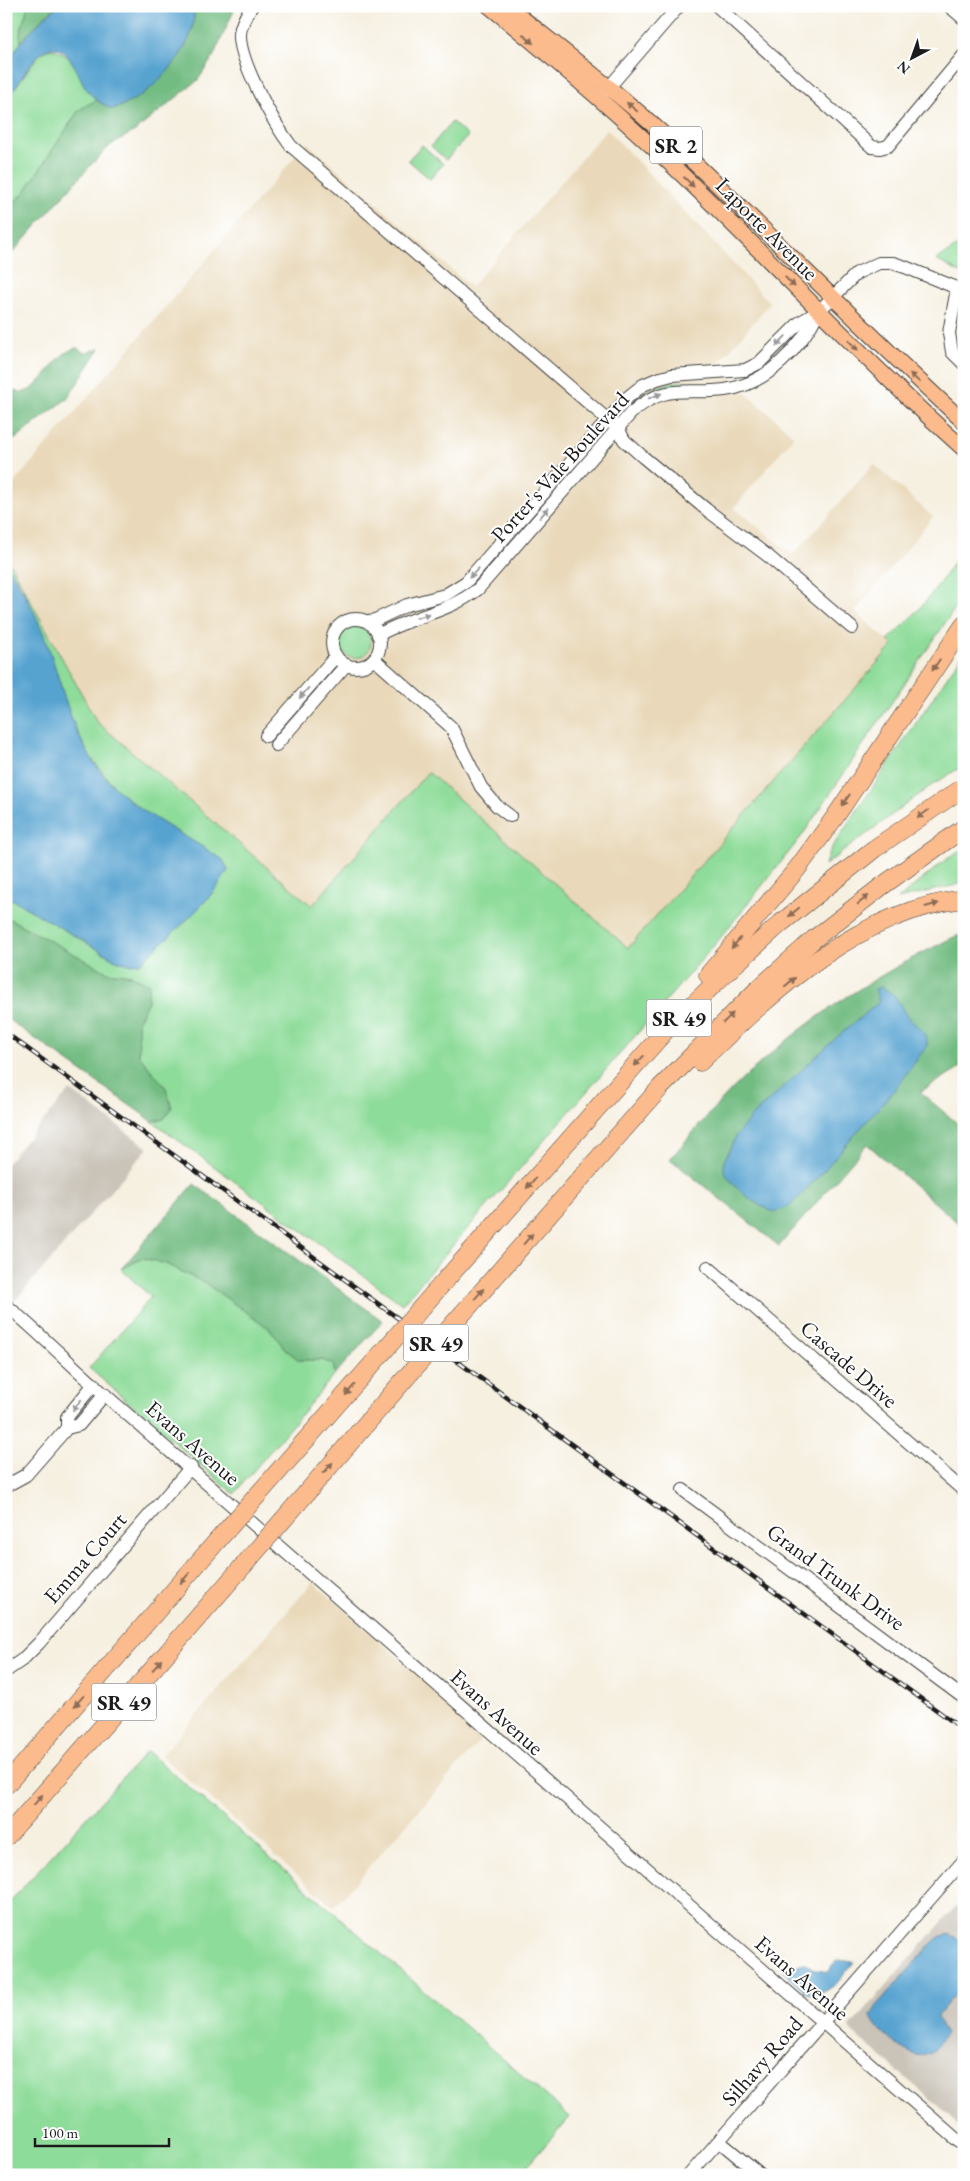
<svg xmlns="http://www.w3.org/2000/svg" width="970" height="2181" viewBox="0 0 970 2181" font-family="'EB Garamond',serif">
<style>
.built{fill:#e9d9ba}
.industrial{fill:#c9c3b8}
.green{fill:#8edc9a;stroke:#557c5b}
.forest{fill:#72bc82;stroke:#476c4f}
.water{fill:#57a3d0;stroke:#3a6076}
.lines{fill:none;stroke-linecap:round;stroke-linejoin:round}
.minor-casing{stroke:#3d3c3a;stroke-width:14}
.major-casing{stroke:#3d3c3a;stroke-width:17}
.highway-casing{stroke:#3d3c3a;stroke-width:19}
.minor{stroke:#fff;stroke-width:12}
.major{stroke:#fbbb8d;stroke-width:15}
.highway{stroke:#fbbb8d;stroke-width:18}
.rail-casing{stroke:#1c1c1c;stroke-width:4.5}
.rail{stroke:#fff;stroke-width:2.5;stroke-dasharray:8;stroke-linecap:butt}
.highway-bridge-casing{stroke:#3d3c3a;stroke-width:19;stroke-linecap:butt}
.highway-bridge{stroke:#fbbb8d;stroke-width:18}
.oneway{fill:#8c6c54}
.oneway2{fill:#999}
.labels{text-anchor:middle;dominant-baseline:central;stroke-width:4;stroke-linejoin:round;paint-order:stroke}
.shield{fill:#fff;stroke:#606060;stroke-width:1}
.shield-label{font-size:21px;font-weight:bold;fill:#1c1c1c}
.street-label{font-size:22px;fill:#1c1c1c;stroke:#fff}
</style>
<rect width="100%" height="100%" fill="#fff"/>
<filter id="ink" filterUnits="userSpaceOnUse"><feTurbulence type="fractalNoise" baseFrequency=".02" numOctaves="2"/><feDisplacementMap in="SourceGraphic" scale="10" xChannelSelector="R" yChannelSelector="G"/><feConvolveMatrix kernelMatrix="1 2 1 2 8 2 1 2 1" color-interpolation-filters="sRGB"/></filter>
<filter id="wash" filterUnits="userSpaceOnUse"><feTurbulence type="fractalNoise" baseFrequency=".0096" numOctaves="4" result="noise"/><feDisplacementMap in="SourceGraphic" scale="20" xChannelSelector="R" yChannelSelector="G"/><feGaussianBlur stdDeviation="1.12" result="paint"/><feColorMatrix in="noise" values="0 0 0 0 0 0 0 0 0 0 0 0 0 0 0 0 0 1.4 0 .05"/><feComposite in="paint" operator="in"/></filter>
<g filter="url(#wash)">
<rect width="100%" height="100%" fill="#f6f0e1"/>
<g class="built">
<path d="M607,129L770,303L716,366L794,436L734,508L793,555L874,464L933,517L855,612L893,645L628,948L428,772L312,906L97,722L6,556V492L307,143L471,287Z"/>
<path d="M313,1582L486,1734L334,1907L161,1756Z"/>
</g>
<g class="industrial">
<path d="M70,1090L148,1148L14,1302L6,1296V1164Z"/>
<path d="M964,1897V2133L947,2113L852,2032L850,2027Z"/>
</g>
<g class="green">
<path d="M6,6H28L20,34L21,42L6,68Z"/>
<path d="M51,49C77,54 80,82 96,100L79,110L24,193L6,209V100L35,60L41,53Z"/>
<path d="M452,122L468,136L446,160L431,146Z"/>
<path d="M422,145L443,164L430,179L408,160Z"/>
<path d="M964,242V275L936,260Z"/>
<path d="M671,382H685L683,386L652,390L626,409L643,392Z"/>
<path d="M964,543V595L801,837L717,942L402,1304L152,1121L164,1119L166,1088L139,1056L138,1020L148,1001L131,975L107,972L6,917V896L116,960L129,964L140,963C168,935 209,905 228,870L223,860L143,811L116,789L88,754L70,716L48,645L21,584L6,565V556L97,722L312,906L428,772L628,948L893,645L888,640C918,614 946,579 964,543Z"/>
<circle cx="355" cy="642" r="16"/>
<path d="M964,652V765L929,787L825,865L829,852Z"/>
<path d="M964,849V883L898,899L947,859Z"/>
<path d="M143,1258L166,1264L205,1283L270,1329L285,1349L299,1360H322L333,1364L335,1374L234,1494L89,1368L151,1297L121,1269Z"/>
<path d="M147,1751L570,2117L519,2175H6V1906Z"/>
</g>
<g class="forest">
<path d="M28,6H59L49,12L21,42L20,34Z"/>
<path d="M193,6H236L213,57L198,80L135,131L111,145L89,167L6,260V209L24,193L79,110L96,100L111,109C146,103 201,42 193,6Z"/>
<path d="M77,348L85,353L100,348L68,398L6,446V386C38,411 49,352 77,348Z"/>
<path d="M6,917L107,972L131,975L149,984L148,1001L138,1020L139,1056L166,1088L172,1108L164,1119L152,1121L6,1018Z"/>
<path d="M964,935V1065L920,1092L964,1129V1228L867,1144L779,1246L670,1159C687,1140 703,1120 721,1101C788,1030 869,978 956,936Z"/>
<path d="M194,1184L383,1321L335,1374L333,1364L322,1360H299L285,1349L270,1329L205,1283L166,1264L143,1258L121,1269Z"/>
</g>
<g class="water">
<path d="M59,6H193C202,45 148,102 111,109C101,103 91,97 85,87C77,73 65,34 41,53C28,63 18,87 6,100C6,91 4,78 6,69C11,49 42,17 59,6Z"/>
<path d="M6,565C24,589 38,618 48,646C61,682 68,719 88,753C117,805 176,828 223,860L228,870C209,905 169,935 140,963L129,964L116,960L6,896Z"/>
<path d="M881,987L894,995L907,1016L923,1032L927,1040V1046L895,1089L820,1175L789,1207L774,1212C756,1205 732,1188 724,1170V1161L736,1136L751,1117L837,1037L879,1002L875,989Z"/>
<path d="M949,1934L964,1942V1984L937,2016L938,2021L946,2033C941,2040 936,2050 929,2054C913,2063 875,2031 871,2016L876,2007L932,1943L939,1937Z"/>
<path d="M838,1960L854,1962C839,1980 834,1993 809,1994L788,1977L783,1967L805,1964L817,1970L829,1972L832,1965Z"/>
</g>
</g>
<g filter="url(#ink)">
<g class="lines">
<g class="minor-casing">
<g id="minor">
<path d="M252,6C246,15 239,28 240,38C242,66 274,124 291,146L608,420L618,428L624,440L643,457L707,510L768,556L852,628"/>
<path d="M717,6L872,147L880,148L888,146L964,55"/>
<path d="M949,6L964,19"/>
<path d="M604,93L679,6"/>
<path d="M957,288L949,333L952,352L964,364"/>
<circle cx="356" cy="643" r="24"/>
<path d="M369,623L407,605L445,595L466,582L628,397L643,385L657,379L672,375L745,370L759,363L799,323L819,311L857,273L879,263H893L905,267L957,288H964"/>
<path d="M378,635C411,616 448,613 478,589L631,413C666,382 685,395 725,390C768,384 801,347 819,311"/>
<path d="M374,659L451,727L481,787L497,806L510,816"/>
<path d="M266,736L336,656"/>
<path d="M276,745L346,665"/>
<path d="M708,1267L964,1491"/>
<path d="M6,1305C37,1331 66,1360 96,1387C386,1639 674,1893 964,2146"/>
<path d="M67,1428V1417L94,1384"/>
<path d="M6,1486L26,1475L67,1428L79,1425L105,1394"/>
<path d="M683,1490L964,1698"/>
<path d="M6,1671L22,1660L39,1643L191,1467"/>
<path d="M719,2141L760,2175"/>
<path d="M689,2175L964,1860"/>
</g>
</g>
<g class="major-casing">
<g id="major">
<path d="M489,6C552,57 615,111 674,167C772,260 863,360 964,449"/>
<path d="M507,6C567,54 629,101 685,154C779,242 868,335 964,422"/>
</g>
</g>
<g class="highway-casing">
<g id="highway">
<path d="M708,975L797,869L835,817L964,625"/>
<path d="M700,1062C773,991 858,911 964,899"/>
<path d="M435,1292L666,1030L732,967L781,923L874,849L964,787"/>
<path d="M463,1313L660,1088L758,989L814,939L882,886L964,828"/>
<path d="M270,1481L382,1353"/>
<path d="M296,1505L410,1373"/>
<path d="M6,1785L217,1541"/>
<path d="M6,1837L243,1566"/>
</g>
</g>
<use href="#minor" class="minor"/>
<use href="#major" class="major"/>
<use href="#highway" class="highway"/>
<g class="rail-casing">
<path id="rail" d="M6,1033L964,1730"/>
</g>
<use href="#rail" class="rail"/>
<g class="highway-bridge-casing">
<g id="highway-bridge">
<path d="M382,1353L435,1292"/>
<path d="M410,1373L463,1313"/>
<path d="M217,1541L270,1481"/>
<path d="M243,1566L296,1505"/>
</g>
</g>
<use href="#highway-bridge" class="highway-bridge"/>
</g>
<defs><path id="oneway-solid" d="M-6-.8H1V-3.2L6.5 0L1 3.2V.8H-6Z" transform="scale(1.25)"/></defs>
<g class="oneway">
<use href="#oneway-solid" transform="translate(528 39) rotate(40)"/>
<use href="#oneway-solid" transform="translate(632 107) rotate(-140)"/>
<use href="#oneway-solid" transform="translate(689 182) rotate(44)"/>
<use href="#oneway-solid" transform="translate(790 282) rotate(45)"/>
<use href="#oneway-solid" transform="translate(853 345) rotate(45)"/>
<use href="#oneway-solid" transform="translate(915 378) rotate(-137)"/>
<use href="#oneway-solid" transform="translate(936 665) rotate(124)"/>
<use href="#oneway-solid" transform="translate(846 800) rotate(124)"/>
<use href="#oneway-solid" transform="translate(923 814) rotate(145)"/>
<use href="#oneway-solid" transform="translate(863 900) rotate(-38)"/>
<use href="#oneway-solid" transform="translate(932 905) rotate(-15)"/>
<use href="#oneway-solid" transform="translate(794 912) rotate(140)"/>
<use href="#oneway-solid" transform="translate(736 943) rotate(131)"/>
<use href="#oneway-solid" transform="translate(790 982) rotate(-40)"/>
<use href="#oneway-solid" transform="translate(728 1018) rotate(-44)"/>
<use href="#oneway-solid" transform="translate(639 1061) rotate(132)"/>
<use href="#oneway-solid" transform="translate(531 1183) rotate(131)"/>
<use href="#oneway-solid" transform="translate(528 1239) rotate(-49)"/>
<use href="#oneway-solid" transform="translate(479 1294) rotate(-49)"/>
<use href="#oneway-solid" transform="translate(350 1390) rotate(131)"/>
<use href="#oneway-solid" transform="translate(328 1468) rotate(-49)"/>
<use href="#oneway-solid" transform="translate(185 1578) rotate(131)"/>
<use href="#oneway-solid" transform="translate(157 1665) rotate(-49)"/>
<use href="#oneway-solid" transform="translate(79 1701) rotate(131)"/>
<use href="#oneway-solid" transform="translate(38 1800) rotate(-49)"/>
</g>
<g class="oneway2">
<use href="#oneway-solid" transform="translate(781 341) rotate(134)"/>
<use href="#oneway-solid" transform="translate(655 396) rotate(-21)"/>
<use href="#oneway-solid" transform="translate(544 513) rotate(-49)"/>
<use href="#oneway-solid" transform="translate(474 573) rotate(134)"/>
<use href="#oneway-solid" transform="translate(423 616) rotate(-15)"/>
<use href="#oneway-solid" transform="translate(304 693) rotate(131)"/>
<use href="#oneway-solid" transform="translate(77 1405) rotate(128)"/>
</g>
</g>
<g class="labels">
<g class="shield">
<rect x="650" y="126.5" width="52" height="37" rx="4"/>
<rect x="646.5" y="999.5" width="65" height="37" rx="4"/>
<rect x="403.5" y="1324.5" width="65" height="37" rx="4"/>
<rect x="91.5" y="1683.5" width="65" height="37" rx="4"/>
</g>
<g class="shield-label">
<text x="676" y="145">SR 2</text>
<text x="679" y="1018">SR 49</text>
<text x="436" y="1343">SR 49</text>
<text x="124" y="1702">SR 49</text>
</g>
<g class="street-label">
<text transform="translate(767 229) rotate(45)">Laporte Avenue</text>
<text transform="translate(560 467) rotate(-48)">Porter's Vale Boulevard</text>
<text transform="translate(849 1364) rotate(41)">Cascade Drive</text>
<text transform="translate(193 1443) rotate(41)">Evans Avenue</text>
<text transform="translate(85 1558) rotate(-49)">Emma Court</text>
<text transform="translate(836 1577) rotate(36)">Grand Trunk Drive</text>
<text transform="translate(497 1712) rotate(42)">Evans Avenue</text>
<text transform="translate(802 1978) rotate(41)">Evans Avenue</text>
<text transform="translate(762 2061) rotate(-49)">Silhavy Road</text>
</g>
</g>
<rect width="970" height="2181" fill="none" stroke="#fff" stroke-width="25"/>
<g transform="translate(912 58) rotate(221)" stroke="#ffffff" stroke-width="4" paint-order="stroke">
<path d="M0-4L9 19L0 12L-9 19Z" fill="#1c1c1c"/>
<text y="-8" font-size="14" font-weight="bold" text-anchor="middle" fill="#1c1c1c">N</text>
</g>
<path d="M35 2138v8h134v-8" fill="none" stroke="#1c1c1c" stroke-width="2.5"/>
<text x="42" y="2138" font-size="15" fill="#1c1c1c" stroke="#ffffff" stroke-width="4" paint-order="stroke">100 m</text>
</svg>
